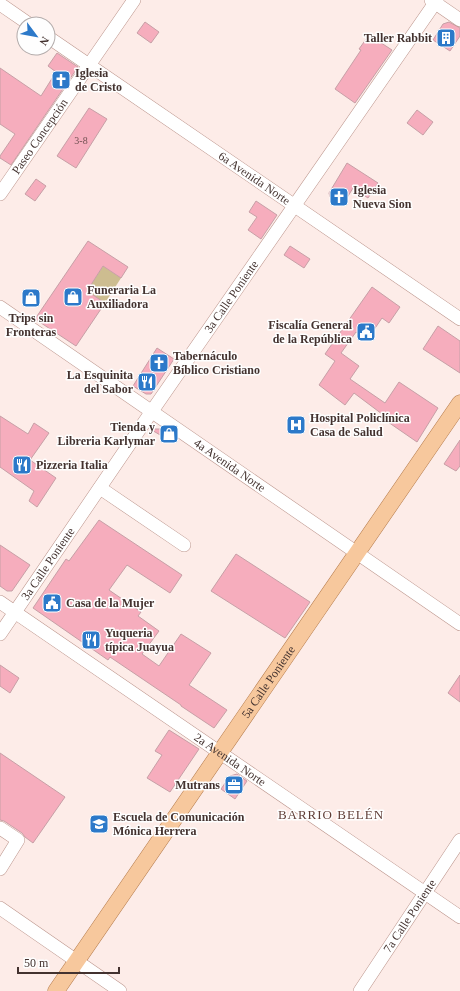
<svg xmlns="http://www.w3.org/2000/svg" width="460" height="991" viewBox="0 0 460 991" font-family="Georgia,serif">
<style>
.green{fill:#cdbd90}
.building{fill:#f6adbd;stroke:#c79fa6}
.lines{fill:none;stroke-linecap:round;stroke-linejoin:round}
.minor-casing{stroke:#bc958c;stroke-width:14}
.major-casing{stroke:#b47b4c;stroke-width:17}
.minor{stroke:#fff;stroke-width:13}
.major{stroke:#f7c89d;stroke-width:16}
.labels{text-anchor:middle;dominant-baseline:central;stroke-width:3;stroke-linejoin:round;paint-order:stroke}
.number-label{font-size:10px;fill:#705152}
.poi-label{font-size:12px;font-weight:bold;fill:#43322f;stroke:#fefefe;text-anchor:start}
.street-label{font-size:12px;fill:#43322f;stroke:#fefefe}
.neighbourhood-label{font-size:13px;letter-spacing:1px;fill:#603e37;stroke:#fefefe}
</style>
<rect width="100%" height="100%" fill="#fdece8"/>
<path class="green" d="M103,266L121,278L105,303L87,291Z"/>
<g class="building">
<path d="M145,22L159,32L151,43L137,33Z"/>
<path d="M449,22L460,28V36L450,51L433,40L443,24Z"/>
<path d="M369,35L392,50L355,103L335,89L361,50L359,49Z"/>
<path d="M57,53L78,67L11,165L0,158V156L15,134L0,124V68L41,96L56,72L48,66Z"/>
<path d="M89,108L107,119L76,168L57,156Z"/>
<path d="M417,110L433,122L423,135L407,123Z"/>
<path d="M347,163L378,183L368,198L353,188L342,206L330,197L329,193Z"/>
<path d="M36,179L46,186L35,201L25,194Z"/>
<path d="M256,201L277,215L261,239L248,230L257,217L249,212Z"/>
<path d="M88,241L128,267L121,278L103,266L87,291L105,303L76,346L35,319Z"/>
<path d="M290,246L310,259L304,268L284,255Z"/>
<path d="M372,287L400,307L389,323L382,318L367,340L356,332L341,353L359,366L350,379L385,403L399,382L438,408L417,442L388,422L390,420L354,393L345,405L319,385L335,361L325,354Z"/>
<path d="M438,326L460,341V373L423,349Z"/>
<path d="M157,348L174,359L151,394H146L133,386Z"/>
<path d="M0,416L28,434L34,423L49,433L30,460L56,478L37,507L29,501L34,491L0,467Z"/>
<path d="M150,429H163L175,437L172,442Z"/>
<path d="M460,440V466L456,471L444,464Z"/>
<path d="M99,520L182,575L170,593L127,565L109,590L141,612L138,616L159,631L142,654L159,666L181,634L211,653L189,685L227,710L214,728L181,706V705L110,657L108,660L33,608L66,559L69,561Z"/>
<path d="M0,545L30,565L12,591H7L0,586Z"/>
<path d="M236,554L310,602L285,638L211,591Z"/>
<path d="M0,665L19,678L10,693L0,686Z"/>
<path d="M460,675V702L448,693Z"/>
<path d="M169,730L199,749L170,792L147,778L162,755L155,751Z"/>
<path d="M0,753L65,797L33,843L25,837L22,833L4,821L0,820Z"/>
<path d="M237,774L247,781L235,799L221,789L230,776Z"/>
</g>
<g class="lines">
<g class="minor-casing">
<g id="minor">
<path d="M431,0L460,20"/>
<path d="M0,4L29,24"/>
<path id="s1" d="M48,37L460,319"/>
<path id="s2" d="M0,194L134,0"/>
<path id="s3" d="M0,307L460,624"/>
<path d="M100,488L184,545"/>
<path id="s4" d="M0,602L460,917"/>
<path id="s5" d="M0,634L152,411L437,0"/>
<path d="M0,828L18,840L0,869"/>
<path d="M0,908L120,991"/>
<path id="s6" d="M360,991L460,840"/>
</g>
</g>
<g class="major-casing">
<g id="major">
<path id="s7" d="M56,991L460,403"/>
</g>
</g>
<use href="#minor" class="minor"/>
<use href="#major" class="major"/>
</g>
<defs>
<g id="building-square" transform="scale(1)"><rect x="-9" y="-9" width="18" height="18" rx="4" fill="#2c79c9" stroke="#fefefe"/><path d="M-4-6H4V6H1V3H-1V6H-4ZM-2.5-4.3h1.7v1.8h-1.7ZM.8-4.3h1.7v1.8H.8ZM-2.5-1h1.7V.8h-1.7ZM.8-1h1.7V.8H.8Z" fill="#fff"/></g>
<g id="church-square" transform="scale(1)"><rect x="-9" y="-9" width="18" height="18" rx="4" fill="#2c79c9" stroke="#fefefe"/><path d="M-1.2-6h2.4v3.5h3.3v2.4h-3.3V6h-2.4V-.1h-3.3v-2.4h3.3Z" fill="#fff"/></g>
<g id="shop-square" transform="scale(1)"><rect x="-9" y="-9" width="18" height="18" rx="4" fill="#2c79c9" stroke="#fefefe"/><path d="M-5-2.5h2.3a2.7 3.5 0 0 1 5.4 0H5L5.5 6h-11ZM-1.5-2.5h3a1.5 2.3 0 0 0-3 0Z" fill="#fff"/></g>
<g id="civic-square" transform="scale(1)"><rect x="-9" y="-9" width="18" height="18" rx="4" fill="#2c79c9" stroke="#fefefe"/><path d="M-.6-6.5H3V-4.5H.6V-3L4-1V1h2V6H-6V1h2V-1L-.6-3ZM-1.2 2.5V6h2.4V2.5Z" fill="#fff"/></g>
<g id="restaurant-square" transform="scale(1)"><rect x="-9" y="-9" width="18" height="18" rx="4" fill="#2c79c9" stroke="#fefefe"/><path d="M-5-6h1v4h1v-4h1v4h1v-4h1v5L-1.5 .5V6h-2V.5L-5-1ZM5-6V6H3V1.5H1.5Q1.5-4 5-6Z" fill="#fff"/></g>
<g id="hospital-square" transform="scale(1)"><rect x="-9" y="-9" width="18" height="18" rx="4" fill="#2c79c9" stroke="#fefefe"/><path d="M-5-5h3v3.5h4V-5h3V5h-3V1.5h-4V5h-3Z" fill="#fff"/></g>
<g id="office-square" transform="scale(1)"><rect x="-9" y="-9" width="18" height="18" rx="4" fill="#2c79c9" stroke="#fefefe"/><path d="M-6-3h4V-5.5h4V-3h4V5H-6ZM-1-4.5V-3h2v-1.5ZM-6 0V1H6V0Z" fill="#fff"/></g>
<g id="university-square" transform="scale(1)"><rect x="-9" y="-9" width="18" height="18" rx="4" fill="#2c79c9" stroke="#fefefe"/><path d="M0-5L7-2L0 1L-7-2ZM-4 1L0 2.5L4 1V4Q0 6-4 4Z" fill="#fff"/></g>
</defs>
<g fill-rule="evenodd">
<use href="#building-square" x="446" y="38"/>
<use href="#church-square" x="61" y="80"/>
<use href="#church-square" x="339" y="197"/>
<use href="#shop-square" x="73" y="297"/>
<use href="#shop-square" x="31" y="298"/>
<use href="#civic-square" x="366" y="332"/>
<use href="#church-square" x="159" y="363"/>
<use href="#restaurant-square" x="147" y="382"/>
<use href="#hospital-square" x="296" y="425"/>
<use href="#shop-square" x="169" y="434"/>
<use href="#restaurant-square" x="22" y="465"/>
<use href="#civic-square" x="52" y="603"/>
<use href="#restaurant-square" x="91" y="640"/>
<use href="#office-square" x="234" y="785"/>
<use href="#university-square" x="99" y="824"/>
</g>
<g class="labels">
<g class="number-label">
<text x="81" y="140">3-8</text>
</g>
<g class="poi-label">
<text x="432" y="38" text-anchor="end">Taller Rabbit</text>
<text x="75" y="73">Iglesia<tspan x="75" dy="14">de Cristo</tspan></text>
<text x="353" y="190">Iglesia<tspan x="353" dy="14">Nueva Sion</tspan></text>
<text x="87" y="290">Funeraria La<tspan x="87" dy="14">Auxiliadora</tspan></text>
<text x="31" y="318" text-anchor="middle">Trips sin<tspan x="31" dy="14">Fronteras</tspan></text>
<text x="352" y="325" text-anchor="end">Fiscalía General<tspan x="352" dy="14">de la República</tspan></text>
<text x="173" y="356">Tabernáculo<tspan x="173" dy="14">Bíblico Cristiano</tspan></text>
<text x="133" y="375" text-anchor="end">La Esquinita<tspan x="133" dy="14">del Sabor</tspan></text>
<text x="310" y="418">Hospital Policlínica<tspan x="310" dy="14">Casa de Salud</tspan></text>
<text x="155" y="427" text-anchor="end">Tienda y<tspan x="155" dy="14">Libreria Karlymar</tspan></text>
<text x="36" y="465">Pizzeria Italia</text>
<text x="66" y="603">Casa de la Mujer</text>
<text x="105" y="633">Yuqueria<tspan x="105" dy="14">típica Juayua</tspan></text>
<text x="220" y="785" text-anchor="end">Mutrans</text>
<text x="113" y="817">Escuela de Comunicación<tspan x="113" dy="14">Mónica Herrera</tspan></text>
</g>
<g class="street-label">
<text stroke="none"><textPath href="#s2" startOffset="70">Paseo Concepción</textPath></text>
<text stroke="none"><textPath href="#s1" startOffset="250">6a Avenida Norte</textPath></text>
<text stroke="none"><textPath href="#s5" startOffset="409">3a Calle Poniente</textPath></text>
<text stroke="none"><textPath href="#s3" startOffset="279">4a Avenida Norte</textPath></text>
<text stroke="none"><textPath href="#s5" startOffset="85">3a Calle Poniente</textPath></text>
<text stroke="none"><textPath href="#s7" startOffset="375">5a Calle Poniente</textPath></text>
<text stroke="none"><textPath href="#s4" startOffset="279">2a Avenida Norte</textPath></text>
<text stroke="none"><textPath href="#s6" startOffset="90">7a Calle Poniente</textPath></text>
</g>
<g class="neighbourhood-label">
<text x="331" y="814">BARRIO BELÉN</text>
</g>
</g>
<g transform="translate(36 36) rotate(122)"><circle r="19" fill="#fefefe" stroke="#b3acab"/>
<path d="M0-3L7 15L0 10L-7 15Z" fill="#2c79c9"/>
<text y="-6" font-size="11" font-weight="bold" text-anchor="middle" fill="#43322f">N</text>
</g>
<path d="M18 967v6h101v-6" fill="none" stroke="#43322f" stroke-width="2"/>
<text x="24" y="967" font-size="12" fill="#43322f" stroke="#fefefe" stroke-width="3" paint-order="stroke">50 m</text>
</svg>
